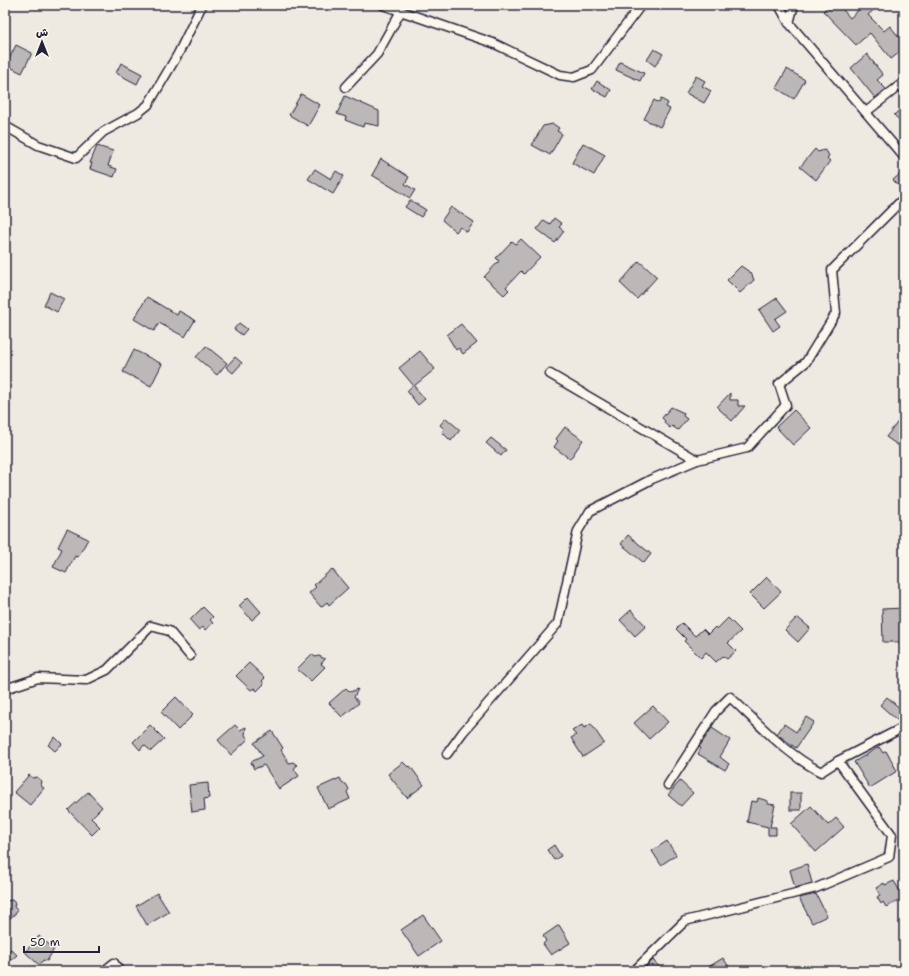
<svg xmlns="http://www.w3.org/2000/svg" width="909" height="976" viewBox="0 0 909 976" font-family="'Shantell Sans','Playpen Sans Arabic',sans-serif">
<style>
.building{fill:#bcb8b8;stroke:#22223b}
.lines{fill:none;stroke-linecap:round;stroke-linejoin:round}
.minor-casing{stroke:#22223b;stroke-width:11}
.minor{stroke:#fbf7ec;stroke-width:8}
</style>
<rect width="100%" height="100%" fill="#eeeae2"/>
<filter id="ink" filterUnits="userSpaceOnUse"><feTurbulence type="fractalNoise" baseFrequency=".025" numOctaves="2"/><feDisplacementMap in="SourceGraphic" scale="8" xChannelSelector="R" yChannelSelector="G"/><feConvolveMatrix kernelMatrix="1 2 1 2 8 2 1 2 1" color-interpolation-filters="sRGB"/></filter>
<g filter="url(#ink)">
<g class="building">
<path d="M829,5H839L850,18L864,5H879L868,15L884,31L890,26L904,43V49L891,59L870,33L856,45L823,11Z"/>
<path d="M16,45L32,53L22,73L6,65Z"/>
<path d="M654,49L663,54L655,66L647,60Z"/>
<path d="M867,54L883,75L877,80L886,89L875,98L851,68Z"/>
<path d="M620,62L644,73L640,81L616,70Z"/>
<path d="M121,63L142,74L137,84L116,73Z"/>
<path d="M787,69L805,80L794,99L776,88Z"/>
<path d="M696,76L705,81L702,86L711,91L704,103L686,93Z"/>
<path d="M597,81L611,90L607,97L592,89Z"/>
<path d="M301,94L320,105L308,126L289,115Z"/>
<path d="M345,96L379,111V126L364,123L363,127L345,120L346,117L337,114Z"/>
<path d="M661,99L668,103L666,107L670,109L660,127L644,119L654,100L659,103Z"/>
<path d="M904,106V125L894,115Z"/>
<path d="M553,124L559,128L557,131L562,134L550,155L532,145L543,126Z"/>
<path d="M583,143L605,155L594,175L572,163Z"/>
<path d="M97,146L113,151L108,166L117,169L114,177L90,169L92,163H90Z"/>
<path d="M815,149L818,152L824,150L827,152L829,156L827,158L830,161L816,180L800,167Z"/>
<path d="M381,159L409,177L405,184L415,190L410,198L372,175Z"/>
<path d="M315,169L331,179L336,171L344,176L333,194L308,179Z"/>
<path d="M900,174L904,178V181L899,186L893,180Z"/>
<path d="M410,200L426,210L421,217L405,207Z"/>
<path d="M451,207L474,222L467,232L460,227L456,232L442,220Z"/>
<path d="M554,218L562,224L559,227L564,231L555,243L537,229L544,220L550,224Z"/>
<path d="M521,239L540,257L524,274L521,271L506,287L509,290L504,295L484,277L499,261L496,258L512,241L516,244Z"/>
<path d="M639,261L657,277L637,299L620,283Z"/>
<path d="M741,266L751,273L754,280L740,293L727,280Z"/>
<path d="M50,292L64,299L57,312L44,305Z"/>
<path d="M147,297L177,315L179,311L195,320L185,337L159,323L154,331L134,319Z"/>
<path d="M777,298L787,311L775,319L780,326L773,331L759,310Z"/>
<path d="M239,323L247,329L242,335L234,329Z"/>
<path d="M461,324L477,343L463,354L459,348L456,350L447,335Z"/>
<path d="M206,346L227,363L217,375L196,357Z"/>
<path d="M134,350L162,364L151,386L123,372Z"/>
<path d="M420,351L435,369L414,386L425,399L418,405L407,391L413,385L399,368Z"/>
<path d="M235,357L242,363L233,373L226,367Z"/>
<path d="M730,393V400H738V406H745L732,421L717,407Z"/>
<path d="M671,407L684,413L683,416L687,419L678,430L672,426L670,428L664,423L665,421L662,418Z"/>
<path d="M794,410L811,428L793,445L776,427Z"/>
<path d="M904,414V439L899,446L886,437Z"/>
<path d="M446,418L460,430L451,441L442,432L444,429L440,425Z"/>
<path d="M565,427L583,440L570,459L554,447L558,441L556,439Z"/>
<path d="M491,438L506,450L501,456L486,443Z"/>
<path d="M67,529L88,539L78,557L75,556L66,573L53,567L62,549L58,547Z"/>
<path d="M628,535L651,554L644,563L621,544Z"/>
<path d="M332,569L348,588L329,605L327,602L321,607L309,593L316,587L314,585Z"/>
<path d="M767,577L781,592L764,608L750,594Z"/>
<path d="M248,597L261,612L252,620L239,606Z"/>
<path d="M203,607L213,617L210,620L213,623L205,630L203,627L199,630L190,620Z"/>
<path d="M904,608V642H883L882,609Z"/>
<path d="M631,610L646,626L635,636L620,620Z"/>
<path d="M797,617L810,628L798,642L785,630Z"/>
<path d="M728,618L741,631L728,643L736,651L727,659L723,656L716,662L706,652L701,658L684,641L686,639L676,629L682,623L695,636L703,629L708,634L715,627L717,629Z"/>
<path d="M312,654L315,657L319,656L325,659L321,664L325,667L311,681L297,669Z"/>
<path d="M249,663L265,678L262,681L264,684L257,691L254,688L251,690L236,676Z"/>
<path d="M346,688L350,692L358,689L354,697L359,703L342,717L329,703Z"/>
<path d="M176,697L193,715L178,730L161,712Z"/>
<path d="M887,697L904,712L897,720L880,705Z"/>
<path d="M653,706L668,722L649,739L634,723Z"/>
<path d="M806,717L814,722L796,748L777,734L784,724L796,732Z"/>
<path d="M591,724L604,743L583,757L571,738L576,735L572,731L582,725L584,728Z"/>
<path d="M150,725L164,739L151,751L144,745L140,750L133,742Z"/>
<path d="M235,725L240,730L246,727L245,735L248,739L231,755L218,740Z"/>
<path d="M712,728L730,740L720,757L729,764L725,770L698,754L701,748L699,747Z"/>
<path d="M272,731L283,748L281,750L289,763L293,762L297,765L294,769L299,776L279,789L264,765L254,769L251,762L263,756L254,743Z"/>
<path d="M55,737L62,744L55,751L48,745Z"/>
<path d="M879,747L883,753L886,751L897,771L870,788L854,762Z"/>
<path d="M403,762L408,767L410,766L424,785L407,798L388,774Z"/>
<path d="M29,775L33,778L37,777L42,781L41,786L44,788L30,805L14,792Z"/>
<path d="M340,778L343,784H346L349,789L347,792L350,799L328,809L318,788Z"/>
<path d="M680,781L693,793L681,806L668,795Z"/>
<path d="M208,783L209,798L204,799L205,810L192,812L189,785Z"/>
<path d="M88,792L102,807L91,818L100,827L92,835L68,810Z"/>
<rect x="790" y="793" width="11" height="17"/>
<path d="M758,798L768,801V804L775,805L770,827H776V835H768V827L747,822L751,801L757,802Z"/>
<path d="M811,806L828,825L836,818L844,827L816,852L791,824Z"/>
<path d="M667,841L676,855L661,865L652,851Z"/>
<path d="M554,845L561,856L554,860L547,850Z"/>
<path d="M807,864L812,883L795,888L790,870Z"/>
<path d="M894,881L904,898L886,907L883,902L881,904L877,897L880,895L876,888L884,883L885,885Z"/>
<path d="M157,893L169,912L147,925L136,906Z"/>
<path d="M816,894L827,916L812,923L799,898Z"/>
<path d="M12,900L15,903L14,907L18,911L5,923V901Z"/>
<path d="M423,915L441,941L419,956L401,930Z"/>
<path d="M559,925L570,943L551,955L543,944L546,941L543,936Z"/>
<path d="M39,936L54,949L47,961L43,960L39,965L25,952Z"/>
<path d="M11,949L17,955L11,960L5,954Z"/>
<path d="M723,958L732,971H702Z"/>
<path d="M653,960L663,971H642Z"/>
</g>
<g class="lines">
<g class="minor-casing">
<g id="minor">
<path d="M383,5L493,43L560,75L574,77L592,70L641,5"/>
<path d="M779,5L789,23L904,157"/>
<path d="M789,23L794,5"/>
<path d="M346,87L377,54L401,11"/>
<path d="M866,112L904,82"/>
<path d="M5,126L38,145L76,158L103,132L138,113L148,105L178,54L202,5"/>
<path d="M550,374L697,460L747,448L786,405L779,384L806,362L836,313L832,270L904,198"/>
<path d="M5,689L38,678L86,680L107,670L151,626L169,631L190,656"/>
<path d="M447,754L463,732L558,623L578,531L590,511L652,479L697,460"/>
<path d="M668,785L716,711L730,697C759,724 786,754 821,772L838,761L904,727"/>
<path d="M104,971L114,963L119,971"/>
<path d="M634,971L685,921L816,888L889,857L892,835L838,761"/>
</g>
</g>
<use href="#minor" class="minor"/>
</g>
</g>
<rect width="909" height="976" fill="none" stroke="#fbf7ec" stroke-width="20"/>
<rect x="10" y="10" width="889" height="956" fill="none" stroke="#22223b" stroke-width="1.5" filter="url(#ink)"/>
<g transform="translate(42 42)" stroke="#fbf7ec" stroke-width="3" paint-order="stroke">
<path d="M0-3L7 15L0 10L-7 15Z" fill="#22223b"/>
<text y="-6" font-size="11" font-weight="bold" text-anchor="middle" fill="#22223b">ش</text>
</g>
<path d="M24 946v6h75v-6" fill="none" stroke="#22223b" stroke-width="2"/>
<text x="30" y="946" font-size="12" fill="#22223b" stroke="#fbf7ec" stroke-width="3" paint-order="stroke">50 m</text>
</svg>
